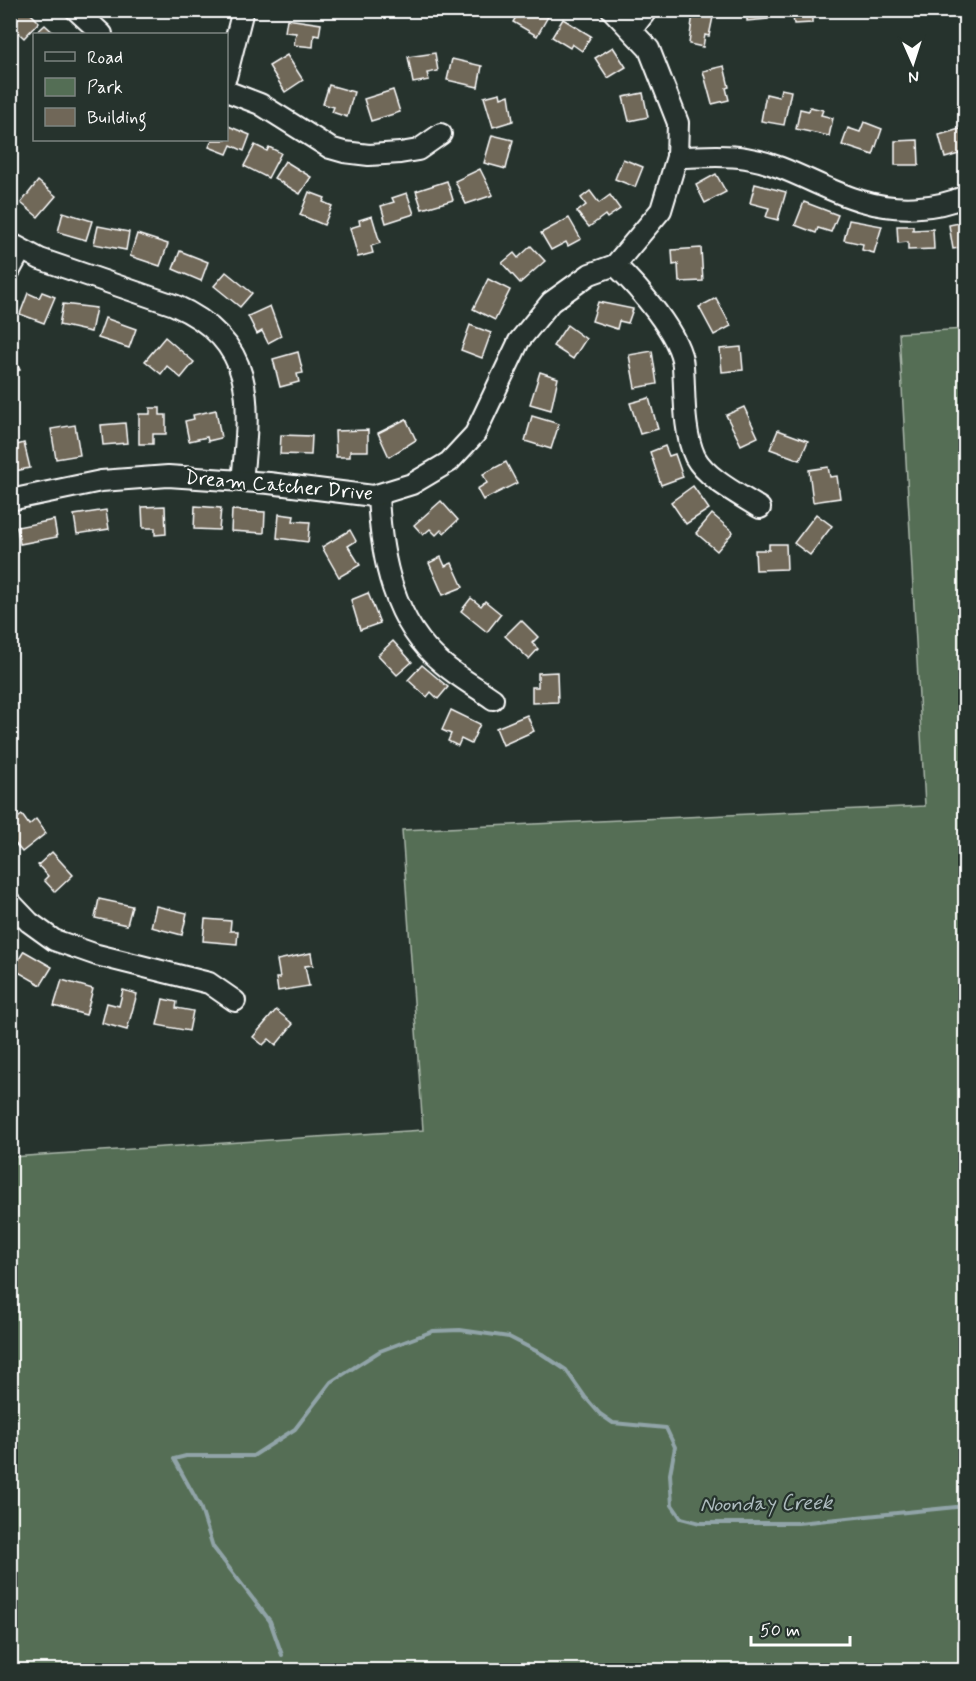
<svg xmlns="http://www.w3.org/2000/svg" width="976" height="1681" viewBox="0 0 976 1681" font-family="Mynerve,sans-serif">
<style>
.green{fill:#546e55;stroke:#aab6aa;stroke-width:1.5}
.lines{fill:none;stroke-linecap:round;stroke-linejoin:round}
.stream{stroke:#91a4a8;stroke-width:4}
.building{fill:#706758;stroke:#fff;stroke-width:1.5}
.minor-casing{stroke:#fff;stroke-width:24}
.minor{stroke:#26332d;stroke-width:20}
.labels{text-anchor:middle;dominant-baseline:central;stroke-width:4.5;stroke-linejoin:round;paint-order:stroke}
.street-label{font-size:20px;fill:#fff;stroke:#26332d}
.water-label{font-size:21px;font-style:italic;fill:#adbbbe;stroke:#26332d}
</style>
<rect width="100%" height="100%" fill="#26332d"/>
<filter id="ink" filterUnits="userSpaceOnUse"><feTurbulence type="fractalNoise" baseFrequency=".0167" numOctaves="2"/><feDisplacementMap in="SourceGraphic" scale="12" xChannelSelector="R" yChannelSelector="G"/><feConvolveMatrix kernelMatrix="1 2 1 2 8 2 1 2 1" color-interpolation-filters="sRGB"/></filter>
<g filter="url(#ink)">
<path class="green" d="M965,329V1670H11V1157L423,1130L402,830L925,806L899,333Z"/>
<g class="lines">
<path class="stream" d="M282,1655L270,1621L213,1547L200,1506L174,1459L186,1456H253L295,1429L331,1382L380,1351L433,1331L460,1330L509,1337L542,1354L566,1370L585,1397L600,1414L613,1423L666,1428L675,1447L670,1474L672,1505L681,1518L700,1523H798L966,1506"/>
</g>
<g class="building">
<path d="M10,10H27L39,22L24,38L10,25Z"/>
<path d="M175,10H197L195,18Z"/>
<path d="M520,10L550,13L537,36L513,22Z"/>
<path d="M747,10H767L768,19L747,21Z"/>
<path d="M792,10H827V14L812,15V23L794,24Z"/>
<path d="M693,13L713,17L709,36L705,35L703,47L689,44Z"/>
<path d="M287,19L321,24L319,36L314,35L313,47L294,45L296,33L285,32Z"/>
<path d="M563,19L591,36L582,51L572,44L570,48L552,37Z"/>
<path d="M45,25L55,34H35Z"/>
<path d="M613,47L626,67L608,78L595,58Z"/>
<path d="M435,53L438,71L427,73L429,80L413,83L408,57Z"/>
<path d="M287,55L303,80L285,92L269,66Z"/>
<path d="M452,59L482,66L478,87L447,80Z"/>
<path d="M724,66L729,87L726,88L729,100L712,104L703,71Z"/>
<path d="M329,85L354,92L347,117L332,112L334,107L323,104Z"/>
<path d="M781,89L791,91L784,125L761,121L766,94L779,97Z"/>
<path d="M393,90L400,112L371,121L364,99Z"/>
<path d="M500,93L501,98L509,95L513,121L493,127L484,97Z"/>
<path d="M643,93L648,117L629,121L623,97Z"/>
<path d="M810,107L823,110L821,115L833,118L829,136L796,129L800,109L809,111Z"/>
<path d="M864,122L882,129L873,155L842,145L848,128L860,132Z"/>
<path d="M226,125L250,135L244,151L231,145L227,154L209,147L212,140H226Z"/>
<path d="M963,128L966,152L945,158L939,135Z"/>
<path d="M492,135L513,140L506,169L484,163Z"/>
<path d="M918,140L919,165H895V141Z"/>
<path d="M255,145L267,151L269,147L281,153L268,178L244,166Z"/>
<path d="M623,159L643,167L635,187L615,179Z"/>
<path d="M285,161L311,177L300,194L274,178Z"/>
<path d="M480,169L493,195L466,204L455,181Z"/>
<path d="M716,174L726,192L705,203L696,185Z"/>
<path d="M38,181L56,196L38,217L21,203Z"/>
<path d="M447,181L453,200L422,209L416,191Z"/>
<path d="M755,184L786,192L778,220L766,217L769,208L750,203Z"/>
<path d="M590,191L599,203L610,195L620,209L607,218L605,215L589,227L577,212L586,205L581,198Z"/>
<path d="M309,192L325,198L323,202L332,206L324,225L300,215Z"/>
<path d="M407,193L414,214L386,223L381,206L394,202L392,198Z"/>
<path d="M804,202L838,215L831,232L818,228L816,233L795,225Z"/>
<path d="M63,212L92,221L86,240L58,232Z"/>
<path d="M372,216L380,243L371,246L373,253L358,257L350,228L360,225L359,220Z"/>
<path d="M569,218L581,239L568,246L566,242L551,250L541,233Z"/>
<path d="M849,220L882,226L874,253L862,250L863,244L844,240Z"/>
<path d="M964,222L966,247L953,249L949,225Z"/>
<path d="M98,226L129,232L126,250L94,244Z"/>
<path d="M897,226H913V230L933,229L934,249L908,250V242L898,243Z"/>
<path d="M137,234L168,244L160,266L130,256Z"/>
<path d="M531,246L545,261L520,283L502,263L514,253L518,258Z"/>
<path d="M701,248L703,281L679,282L678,264L673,265L672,250Z"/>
<path d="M180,251L208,262L201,281L173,269Z"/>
<path d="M226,272L252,293L240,307L214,286Z"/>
<path d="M488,279L510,290L495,320L473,309Z"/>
<path d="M42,292L55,297L44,323L20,314L28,293L39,298Z"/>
<path d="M716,298L731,326L714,335L699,307Z"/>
<path d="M598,302L633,309L628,323L619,321L617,329L592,321Z"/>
<path d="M63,304L96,308L91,332L59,325Z"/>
<path d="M270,306L281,336L268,343L262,331L257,334L248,316Z"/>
<path d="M105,318L136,329L129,348L98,338Z"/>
<path d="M470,325L491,333L482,358L461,350Z"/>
<path d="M567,325L586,339L573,359L553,346Z"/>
<path d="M165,337L194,362L181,378L167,366L161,374L145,361Z"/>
<path d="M741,347L743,370L722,372L720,349Z"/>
<path d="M10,350L20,370L10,373Z"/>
<path d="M652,351L657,384L635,388L629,355Z"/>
<path d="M298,352L303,373L297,374L299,382L280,387L273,359Z"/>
<path d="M540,372L558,378L551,410L530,404Z"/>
<path d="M649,398L658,429L640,434L630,403Z"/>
<path d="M744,407L758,437L741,445L726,415Z"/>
<path d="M150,408H160V415H166V434H153V444H139V414H150Z"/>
<path d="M216,410L221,438L208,441L207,437L189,441L185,421L194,419L193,415Z"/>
<path d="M532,416L559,424L551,449L525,441Z"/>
<path d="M406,419L416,440L389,457L378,433Z"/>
<path d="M125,423L127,443L103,445L101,425Z"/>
<path d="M75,425L80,455L56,459L51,429Z"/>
<path d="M368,430V451H350V457H336L335,431Z"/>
<path d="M778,430L808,441L800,460L770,449Z"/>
<path d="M281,435L312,436L311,455L280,454Z"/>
<path d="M24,443L30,468L10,472V447Z"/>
<path d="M665,446L669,456L675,454L683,477L661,485L650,452Z"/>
<path d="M506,462L517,483L483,500L477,489L487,483L483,474Z"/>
<path d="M828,467L830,477L837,476L840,498L813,502L809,470Z"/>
<path d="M693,486L709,509L686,524L671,502Z"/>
<path d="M441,501L458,520L444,533L441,530L436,535L430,529L423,535L414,525Z"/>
<path d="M165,506L166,534L155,535V528H143L142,507Z"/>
<path d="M195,506L221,508L219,530L194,529Z"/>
<path d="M106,510L109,529L77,534L74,515Z"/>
<path d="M232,510L265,512L264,533L231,531Z"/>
<path d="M279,514L294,516L293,521L310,522L308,542L277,538Z"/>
<path d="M712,514L733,532L717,551L696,533Z"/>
<path d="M816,514L832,526L810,555L794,543Z"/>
<path d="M54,520L57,537L20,544L17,527Z"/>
<path d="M350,530L356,541L348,546L360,565L339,577L322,547Z"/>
<path d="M769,544H786L787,569L756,570L755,550H769Z"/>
<path d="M441,557L445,566L452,563L463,587L443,595L429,563Z"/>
<path d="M368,593L380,623L360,630L351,600Z"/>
<path d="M471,598L481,606L485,601L501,614L487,632L461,611Z"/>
<path d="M521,620L538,637L532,643L538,649L529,659L505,636Z"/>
<path d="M393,641L412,662L397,675L378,655Z"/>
<path d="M422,665L448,687L438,699L431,692L427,697L408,680Z"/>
<path d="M557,672L558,702L532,703V687H538V673Z"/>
<path d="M451,710L480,724L471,744L461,739L458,746L448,741L451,734L442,730Z"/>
<path d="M527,715L534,731L503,745L496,728Z"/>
<path d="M22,815L29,825L36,819L46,833L22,852L10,837V823Z"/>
<path d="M52,852L73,875L55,892L44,880L48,876L38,865Z"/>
<path d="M99,899L132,906L127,925L95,918Z"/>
<path d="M156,906L187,913L182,935L151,927Z"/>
<path d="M205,919L231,921L230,931H238L237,944L203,941Z"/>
<path d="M24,951L52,967L41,985L13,969Z"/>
<path d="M311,953L313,965L305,966L309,986L278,991L276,978H280L277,960Z"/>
<path d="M62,980L93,989L86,1015L54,1006Z"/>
<path d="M123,990L137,994L127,1030L102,1023L107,1003L119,1006Z"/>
<path d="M163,999L177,1002L176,1008L193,1011L189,1031L157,1025Z"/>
<path d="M276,1010L293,1024L276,1045L269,1039L263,1045L253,1037Z"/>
</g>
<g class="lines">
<g class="minor-casing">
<g id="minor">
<path d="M76,10L102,34"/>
<path d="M632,29L647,10"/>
<path d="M226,77L243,10"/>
<path d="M226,91L260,104L330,148L344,152L369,155L400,153L418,150L441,134"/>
<path d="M677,157C699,157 724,154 746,158C788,165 822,190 862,201C895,211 934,210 966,196"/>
<path d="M10,243L40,259L174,305C258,342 250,404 242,481"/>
<path d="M615,265C637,286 681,335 683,366C685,393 683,432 695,457C707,479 740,495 760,508"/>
<path d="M10,270L21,250"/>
<path d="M378,496C381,557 393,623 443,664C458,677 476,687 493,699"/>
<path d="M10,500L101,481L168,476L269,483L373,496L412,484L449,462L475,434L519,341L551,302L590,274L615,265L661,210L677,157L678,123L649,49L612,10"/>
<path d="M10,902L29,922L54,940L97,955L209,983L235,1001"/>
</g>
</g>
<use href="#minor" class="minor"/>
</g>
</g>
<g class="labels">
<g class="street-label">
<text transform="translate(279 486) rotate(5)">Dream Catcher Drive</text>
</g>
<g class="water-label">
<text transform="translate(766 1504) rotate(-1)">Noonday Creek</text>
</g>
</g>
<rect width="976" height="1681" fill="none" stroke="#26332d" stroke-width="36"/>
<rect x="18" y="18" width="940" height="1645" fill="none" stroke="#fff" stroke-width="2" filter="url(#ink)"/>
<rect x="33" y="33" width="195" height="108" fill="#26332d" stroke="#7d8581" stroke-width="1.5"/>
<rect x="45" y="52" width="30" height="9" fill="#26332d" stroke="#7d8581" stroke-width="1.5"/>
<text x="87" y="63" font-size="18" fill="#ffffff">Road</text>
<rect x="45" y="78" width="30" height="18" fill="#546e55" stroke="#7d8581" stroke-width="1.5"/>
<text x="87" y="93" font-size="18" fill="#ffffff">Park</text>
<rect x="45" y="108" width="30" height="18" fill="#706758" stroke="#7d8581" stroke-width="1.5"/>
<text x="87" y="123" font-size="18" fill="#ffffff">Building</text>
<g transform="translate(913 63) rotate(177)" stroke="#26332d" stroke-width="4.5" paint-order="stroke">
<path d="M0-4.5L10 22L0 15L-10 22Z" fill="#ffffff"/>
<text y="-9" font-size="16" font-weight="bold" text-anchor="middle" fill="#ffffff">N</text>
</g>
<path d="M751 1636v9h99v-9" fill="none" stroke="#ffffff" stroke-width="3"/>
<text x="760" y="1636" font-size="18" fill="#ffffff" stroke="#26332d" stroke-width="4.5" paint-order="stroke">50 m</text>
</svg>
